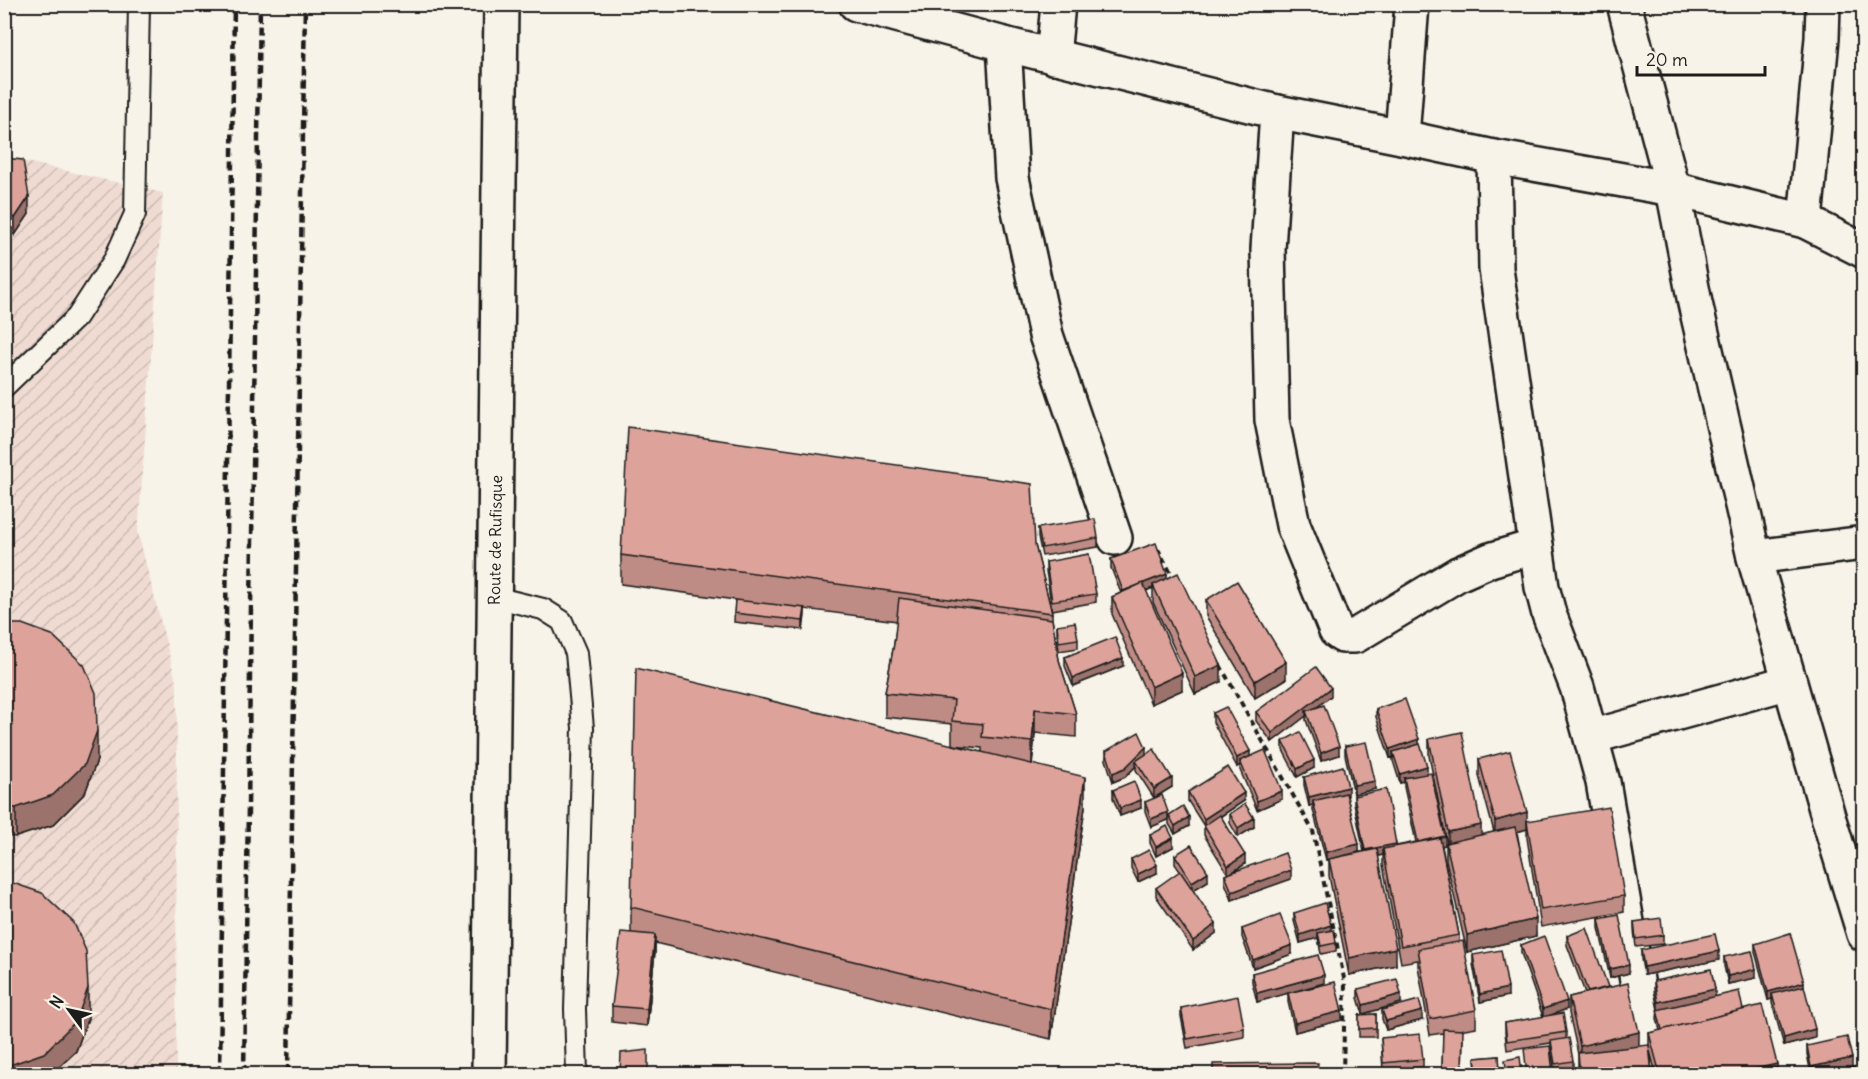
<svg xmlns="http://www.w3.org/2000/svg" width="1868" height="1079" viewBox="0 0 1868 1079" font-family="Delius,sans-serif">
<style>
.industrial{fill:url(#industrial-furrows)}
.lines{fill:none;stroke-linecap:round;stroke-linejoin:round}
.lane-casing{stroke:#1c1c1c;stroke-width:24}
.street-casing{stroke:#1c1c1c;stroke-width:38}
.secondary-casing{stroke:#1c1c1c;stroke-width:38}
.path{stroke:#1c1c1c;stroke-width:4;stroke-dasharray:6 4.5;stroke-linecap:butt}
.lane{stroke:#f7f3e8;stroke-width:20}
.street{stroke:#f7f3e8;stroke-width:33}
.secondary{stroke:#f7f3e8;stroke-width:33}
.rail{stroke:#1c1c1c;stroke-width:4.5;stroke-dasharray:9 4.5;stroke-linecap:butt}
.wall{fill:#be8c84;stroke:#1c1c1c;stroke-width:1.5;fill-rule:evenodd}
.shaded-wall{fill:#9b726c;stroke:#1c1c1c;stroke-width:1.5}
.building{fill:#dda39a;stroke:#1c1c1c;stroke-width:1.5}
.labels{text-anchor:middle;dominant-baseline:central;stroke-width:4.5;stroke-linejoin:round;paint-order:stroke}
.street-label{font-size:16px;fill:#1c1c1c;stroke:#f7f3e8}
</style>
<defs>
<pattern id="industrial-furrows" width="10" height="10" patternUnits="userSpaceOnUse" patternTransform="scale(1.5)"><rect width="10" height="10" fill="#efdbd1"/><path d="M-1 1l2-2M0 10L10 0M9 11l2-2" fill="none" stroke="#ccbbb3"/></pattern>
</defs>
<rect width="100%" height="100%" fill="#f7f3e8"/>
<filter id="ink" filterUnits="userSpaceOnUse"><feTurbulence type="fractalNoise" baseFrequency=".0167" numOctaves="2"/><feDisplacementMap in="SourceGraphic" scale="12" xChannelSelector="R" yChannelSelector="G"/><feConvolveMatrix kernelMatrix="1 2 1 2 8 2 1 2 1" color-interpolation-filters="sRGB"/></filter>
<g filter="url(#ink)">
<path class="industrial" d="M5,157L163,193L138,533L177,685L176,1074H5Z"/>
<g class="lines">
<g class="lane-casing">
<g id="lane">
<path d="M4,387L77,317L114,260L135,214L139,4"/>
<path d="M494,597L543,609L562,621L576,653L583,728L575,1009L577,1074"/>
</g>
</g>
<g class="street-casing">
<g id="street">
<path d="M856,4L1004,44L1277,112L1402,137L1494,157L1673,189L1805,221L1864,251"/>
<path d="M1624,4L1673,189L1695,303L1754,557L1830,823L1864,934"/>
<path d="M1004,44L1012,178L1046,335L1115,538"/>
<path d="M1053,57L1058,4"/>
<path d="M1277,112L1268,249L1272,420L1293,525L1336,631L1343,636H1355L1458,574L1490,560L1536,546"/>
<path d="M1402,137L1412,4"/>
<path d="M1494,157L1496,269L1542,587L1549,614L1577,687L1603,782L1653,1074"/>
<path d="M1805,221L1822,38L1823,4"/>
<path d="M1754,557L1864,543"/>
<path d="M1591,737L1790,682"/>
</g>
</g>
<g class="secondary-casing">
<path id="secondary" d="M489,1074L501,4"/>
</g>
<g class="path">
<path d="M1156,550L1159,551L1174,579"/>
<path d="M1220,665L1313,831L1345,983L1343,1074"/>
</g>
<use href="#lane" class="lane"/>
<use href="#street" class="street"/>
<use href="#secondary" class="secondary"/>
<g class="rail">
<path d="M220,1074L234,4"/>
<path d="M244,1074L260,4"/>
<path d="M288,1074L305,4"/>
</g>
</g>
<g class="wall">
<path d="M4,158L29,214L15,235L4,229Z"/>
<path d="M1038,528L1098,538V547L1042,556L1038,537Z"/>
<path d="M1035,545L1052,613V619L1059,660L1076,714V737L1035,733L1032,764L1085,807L1051,1039L655,943V952L647,1026L612,1022V1006L631,933V907L952,745V724L885,717V693L894,644L897,621L805,609L803,630L734,622L735,600L621,584V555ZM953,745L982,748V752Z"/>
<path d="M1111,559L1167,578L1221,682L1195,694L1153,602V588L1146,591L1182,690L1151,704L1112,614V597L1121,593L1111,568Z"/>
<path d="M1046,562L1096,594V602L1052,610L1046,571Z"/>
<path d="M1206,600L1286,679L1255,698L1206,616Z"/>
<path d="M4,624L97,760L85,793L53,825L16,837L4,836Z"/>
<path d="M1057,625L1078,639V648L1059,651L1057,634Z"/>
<path d="M1065,657L1123,666L1073,686L1065,666Z"/>
<path d="M1331,696L1317,707L1339,755L1321,761L1306,720V716L1272,742L1256,721V712Z"/>
<path d="M1376,709L1419,744L1445,845L1442,846L1459,935V942L1476,1010V1027L1459,1030L1463,1039L1462,1074H1442L1443,1033L1430,1035L1418,966V960L1401,963L1383,865V855L1378,856L1396,965L1349,975L1329,876V859L1326,860L1313,810V805L1309,806L1304,785V777L1348,796H1347L1359,852H1364L1354,804V796L1396,846L1416,842L1404,787V782L1400,783L1393,761V757L1390,758L1376,717Z"/>
<path d="M1213,713L1250,757L1282,799L1257,810L1240,770V765L1237,767L1213,722Z"/>
<path d="M1429,739L1481,835L1494,832L1479,776V759L1527,821L1624,896V912L1541,927L1527,838V829L1517,832L1536,936L1467,952L1446,860V843H1447L1429,756Z"/>
<path d="M1283,741L1314,768L1297,777L1283,750Z"/>
<path d="M1345,746L1375,789L1354,794L1345,755Z"/>
<path d="M1106,751L1146,754L1172,787L1154,798L1136,770V766L1125,777L1113,782L1106,760Z"/>
<path d="M1113,790L1141,808L1120,816L1113,798Z"/>
<path d="M1188,792L1244,801L1221,816L1245,864L1233,872L1291,879L1232,900L1225,883V875L1228,874L1204,835V826L1188,801Z"/>
<path d="M1145,802L1168,820L1151,827L1145,811Z"/>
<path d="M1230,814L1254,827L1238,837L1230,823Z"/>
<path d="M1169,815L1189,826L1175,834L1169,824Z"/>
<path d="M1150,835L1173,847L1156,856L1150,843Z"/>
<path d="M1175,855L1208,881L1193,890L1216,933L1193,950L1156,896V888L1182,874L1175,864Z"/>
<path d="M1131,859L1157,873L1138,882L1131,868Z"/>
<path d="M4,882L88,1018L76,1051L52,1074H4Z"/>
<path d="M1294,913L1331,931L1336,943V951L1321,954L1318,938L1300,943L1294,921Z"/>
<path d="M1599,919L1629,973L1610,978L1599,928Z"/>
<path d="M1634,922L1663,935V944L1636,947L1634,930Z"/>
<path d="M1242,929L1292,954L1253,968L1242,937Z"/>
<path d="M1567,936L1608,987L1639,1046L1649,1048V1033L1660,1031L1657,1018L1658,1010L1654,990V981L1715,996L1743,1010L1777,1074H1656L1650,1051L1652,1074H1578V1054L1569,1013V997L1585,993L1567,945Z"/>
<path d="M1755,944L1804,987L1815,1038L1784,1046L1772,1003V999L1768,1000L1755,952Z"/>
<path d="M1521,945L1567,1009L1547,1016L1566,1032V1039L1573,1061V1070L1555,1073L1551,1050V1043L1507,1050L1505,1032V1023L1543,1017L1521,953Z"/>
<path d="M1641,950L1719,960L1644,975L1641,959Z"/>
<path d="M1473,955L1508,996L1480,1002L1473,964Z"/>
<path d="M1724,957L1756,978L1728,984L1724,966Z"/>
<path d="M1252,973L1324,983L1297,991L1342,1020L1295,1032L1288,1002V993L1257,1002L1252,982Z"/>
<path d="M1358,989L1401,1003L1363,1014L1358,998Z"/>
<path d="M1181,1008L1244,1028V1037L1187,1048L1181,1016Z"/>
<path d="M1382,1010L1422,1020L1386,1030L1382,1019Z"/>
<path d="M1376,1014V1037H1359V1015Z"/>
<path d="M1381,1038L1423,1059V1067L1383,1071Z"/>
<path d="M1807,1046L1852,1067L1818,1074H1811L1807,1054Z"/>
<path d="M1499,1056L1500,1074H1476L1475,1058Z"/>
</g>
<g class="shaded-wall">
<path d="M29,197V214L15,235V218Z"/>
<path d="M1167,574V583L1153,585V588L1123,599V591Z"/>
<path d="M805,608V616L803,630V621Z"/>
<path d="M1123,658V666L1073,686V678Z"/>
<path d="M1286,662V679L1255,698V681Z"/>
<path d="M1221,665V682L1195,694V677Z"/>
<path d="M1182,673V690L1151,704V687Z"/>
<path d="M1331,688V696L1307,715L1306,711V716L1272,742V733Z"/>
<path d="M1035,709V733L1032,766V742Z"/>
<path d="M97,731V760L85,793L53,825L16,837V808Z"/>
<path d="M1419,739V748L1393,752V757L1390,758V749Z"/>
<path d="M1339,746V755L1321,761V753Z"/>
<path d="M1146,747V756L1136,761V766L1125,777L1113,782V773Z"/>
<path d="M1250,751V760L1240,761V765L1237,767V758Z"/>
<path d="M1314,760V768L1297,777V769Z"/>
<path d="M1427,766V775L1404,778V782L1400,783V774Z"/>
<path d="M1085,777V807L1051,1039V1009Z"/>
<path d="M1172,778V787L1154,798V789Z"/>
<path d="M1375,781V789L1354,794V785Z"/>
<path d="M1348,787V796L1314,805L1313,801V805L1309,806V797Z"/>
<path d="M1282,791V799L1257,810V801Z"/>
<path d="M1244,793V801L1204,827V819Z"/>
<path d="M1141,800V808L1120,816V808Z"/>
<path d="M1168,812V820L1151,827V819Z"/>
<path d="M1527,812V829L1495,838V821Z"/>
<path d="M1189,817V826L1175,834V826Z"/>
<path d="M1254,818V827L1238,837V828Z"/>
<path d="M1481,825V842L1448,849V832Z"/>
<path d="M1445,836V845L1418,851V842Z"/>
<path d="M1173,838V847L1156,856V847Z"/>
<path d="M1359,844V852L1326,860V852Z"/>
<path d="M1396,844V852L1383,849V855L1365,859V850Z"/>
<path d="M1245,855V864L1228,875V866Z"/>
<path d="M1157,865V873L1138,882V874Z"/>
<path d="M1291,870V879L1232,900V892Z"/>
<path d="M1208,872V881L1192,891V882Z"/>
<path d="M1536,919V936L1467,952V935Z"/>
<path d="M1216,924V933L1193,950V941Z"/>
<path d="M1331,925V934L1318,933V938L1300,943V935Z"/>
<path d="M655,935V952L647,1026V1009Z"/>
<path d="M1292,945V954L1253,968V960Z"/>
<path d="M1396,948V965L1349,975V958Z"/>
<path d="M1719,951V960L1644,975V967Z"/>
<path d="M1629,965V973L1610,978V969Z"/>
<path d="M1756,969V978L1728,984V976Z"/>
<path d="M1324,975V983L1257,1002V993Z"/>
<path d="M1804,982V991L1772,994V999L1768,1000V992Z"/>
<path d="M88,988V1018L76,1051L52,1074H7V1066Z"/>
<path d="M1508,988V996L1480,1002V994Z"/>
<path d="M1715,989V998L1658,1011V1002Z"/>
<path d="M1401,994V1003L1363,1014V1005Z"/>
<path d="M1567,1001V1009L1543,1018V1009Z"/>
<path d="M1342,1011V1020L1295,1032V1023Z"/>
<path d="M1422,1011V1020L1386,1030V1021Z"/>
<path d="M1815,1029V1038L1784,1046V1038Z"/>
<path d="M1639,1032V1049L1580,1063V1046Z"/>
<path d="M1852,1058V1067L1818,1074H1811V1067Z"/>
<path d="M1777,1064V1074H1733Z"/>
</g>
<g class="building">
<path d="M4,158L23,160L29,197L15,218L4,212Z"/>
<path d="M628,427L1032,484L1035,545L1052,613L621,555Z"/>
<path d="M1095,519L1098,538L1042,548L1038,528Z"/>
<path d="M1156,543L1167,574L1123,591L1111,559Z"/>
<path d="M1089,554L1096,594L1052,601L1046,562Z"/>
<path d="M1178,573L1221,665L1195,677L1153,585Z"/>
<path d="M1237,581L1286,662L1255,681L1206,600Z"/>
<path d="M1143,583L1182,673L1151,687L1112,597Z"/>
<path d="M899,598L1052,619L1059,660L1076,714L1035,709L1032,742L982,737L983,724L952,721L954,700L885,693L894,644Z"/>
<path d="M735,600L805,608L803,621L734,613Z"/>
<path d="M1075,622L1078,639L1059,642L1057,625Z"/>
<path d="M4,624H22L52,635L84,665L96,693L97,731L85,764L53,795L16,808L4,807Z"/>
<path d="M1115,637L1123,658L1073,678L1065,657Z"/>
<path d="M1316,667L1331,688L1272,733L1256,712Z"/>
<path d="M636,668L1085,777L1051,1009L631,907Z"/>
<path d="M1405,699L1419,739L1390,749L1376,709Z"/>
<path d="M1324,705L1339,746L1321,753L1306,711Z"/>
<path d="M1226,707L1250,751L1237,758L1213,713Z"/>
<path d="M1139,732L1146,747L1125,768L1113,773L1106,751Z"/>
<path d="M1300,732L1314,760L1297,769L1283,741Z"/>
<path d="M1462,732L1481,825L1448,832L1429,739Z"/>
<path d="M1366,742L1375,781L1354,785L1345,746Z"/>
<path d="M1420,744L1427,766L1400,774L1393,752Z"/>
<path d="M1154,749L1172,778L1154,789L1136,761Z"/>
<path d="M1265,750L1282,791L1257,801L1240,761Z"/>
<path d="M1510,751L1527,812L1495,821L1479,759Z"/>
<path d="M1343,766L1348,787L1309,797L1304,777Z"/>
<path d="M1228,767L1244,793L1204,819L1188,792Z"/>
<path d="M1431,773L1445,836L1418,842L1404,778Z"/>
<path d="M1134,781L1141,800L1120,808L1113,790Z"/>
<path d="M1386,789L1396,844L1365,850L1354,796Z"/>
<path d="M1346,793L1359,844L1326,852L1313,801Z"/>
<path d="M1162,795L1168,812L1151,819L1145,802Z"/>
<path d="M1245,804L1254,818L1238,828L1230,814Z"/>
<path d="M1183,806L1189,817L1175,826L1169,815Z"/>
<path d="M1609,807L1624,896L1541,910L1527,821Z"/>
<path d="M1220,815L1245,855L1228,866L1204,826Z"/>
<path d="M1167,826L1173,838L1156,847L1150,835Z"/>
<path d="M1515,827L1536,919L1467,935L1446,843Z"/>
<path d="M1440,838L1459,935L1401,946L1383,849Z"/>
<path d="M1191,845L1208,872L1192,882L1175,855Z"/>
<path d="M1377,849L1396,948L1349,958L1329,859Z"/>
<path d="M1149,850L1157,865L1138,874L1131,859Z"/>
<path d="M1285,853L1291,870L1232,892L1225,875Z"/>
<path d="M1180,871L1216,924L1193,941L1156,888Z"/>
<path d="M4,882L13,883L42,893L74,923L86,951L88,988L76,1021L44,1053L7,1066L4,1065Z"/>
<path d="M1325,903L1331,925L1300,935L1294,913Z"/>
<path d="M1280,915L1292,945L1253,960L1242,929Z"/>
<path d="M1619,915L1629,965L1610,969L1599,919Z"/>
<path d="M1661,918L1663,935L1636,939L1634,922Z"/>
<path d="M1587,928L1608,987L1588,992L1567,936Z"/>
<path d="M1334,930L1336,943L1321,946L1318,933Z"/>
<path d="M621,932L655,935L647,1009L612,1006Z"/>
<path d="M1790,933L1804,982L1768,992L1755,944Z"/>
<path d="M1715,934L1719,951L1644,967L1641,950Z"/>
<path d="M1544,936L1567,1001L1543,1009L1521,945Z"/>
<path d="M1463,941L1476,1010L1430,1019L1418,949Z"/>
<path d="M1501,950L1508,988L1480,994L1473,955Z"/>
<path d="M1752,951L1756,969L1728,976L1724,957Z"/>
<path d="M1318,955L1324,975L1257,993L1252,973Z"/>
<path d="M1711,969L1715,989L1658,1002L1654,981Z"/>
<path d="M1397,979L1401,994L1363,1005L1358,989Z"/>
<path d="M1335,982L1342,1011L1295,1023L1288,993Z"/>
<path d="M1628,983L1639,1032L1580,1046L1569,997Z"/>
<path d="M1804,986L1815,1029L1784,1038L1772,994Z"/>
<path d="M1739,991L1743,1010L1662,1030L1657,1010Z"/>
<path d="M1238,996L1244,1028L1187,1039L1181,1008Z"/>
<path d="M1419,1000L1422,1011L1386,1021L1382,1010Z"/>
<path d="M1762,1005L1777,1064L1733,1074H1660L1649,1033Z"/>
<path d="M1563,1013L1566,1032L1507,1041L1505,1023Z"/>
<path d="M1376,1014V1028L1359,1029V1015Z"/>
<path d="M1443,1029L1463,1030L1462,1069H1442Z"/>
<path d="M1420,1034L1423,1059L1383,1063L1381,1038Z"/>
<path d="M1847,1037L1852,1058L1811,1067L1807,1046Z"/>
<path d="M1569,1038L1573,1061L1555,1064L1551,1041Z"/>
<path d="M1649,1045L1652,1074H1580L1578,1053Z"/>
<path d="M1550,1046L1553,1074H1527L1524,1049Z"/>
<path d="M648,1050V1074H620L621,1053Z"/>
<path d="M1499,1056L1500,1071L1477,1073L1475,1058Z"/>
<path d="M1520,1057L1522,1074H1507L1505,1060Z"/>
<path d="M1318,1063L1317,1074H1213V1064Z"/>
<path d="M1859,1066L1861,1074H1834L1833,1073Z"/>
<path d="M1359,1071L1375,1073V1074H1358Z"/>
</g>
</g>
<g class="labels">
<g class="street-label">
<text transform="translate(495 540) rotate(-89)">Route de Rufisque</text>
</g>
</g>
<rect width="1868" height="1079" fill="none" stroke="#f7f3e8" stroke-width="24"/>
<rect x="12" y="12" width="1844" height="1055" fill="none" stroke="#1c1c1c" stroke-width="2" filter="url(#ink)"/>
<g transform="translate(69 1010) rotate(303)" stroke="#f7f3e8" stroke-width="4.5" paint-order="stroke">
<path d="M0-4.5L10 22L0 15L-10 22Z" fill="#1c1c1c"/>
<text y="-9" font-size="16" font-weight="bold" text-anchor="middle" fill="#1c1c1c">N</text>
</g>
<path d="M1637 66v9h128v-9" fill="none" stroke="#1c1c1c" stroke-width="3"/>
<text x="1646" y="66" font-size="18" fill="#1c1c1c" stroke="#f7f3e8" stroke-width="4.5" paint-order="stroke">20 m</text>
</svg>
